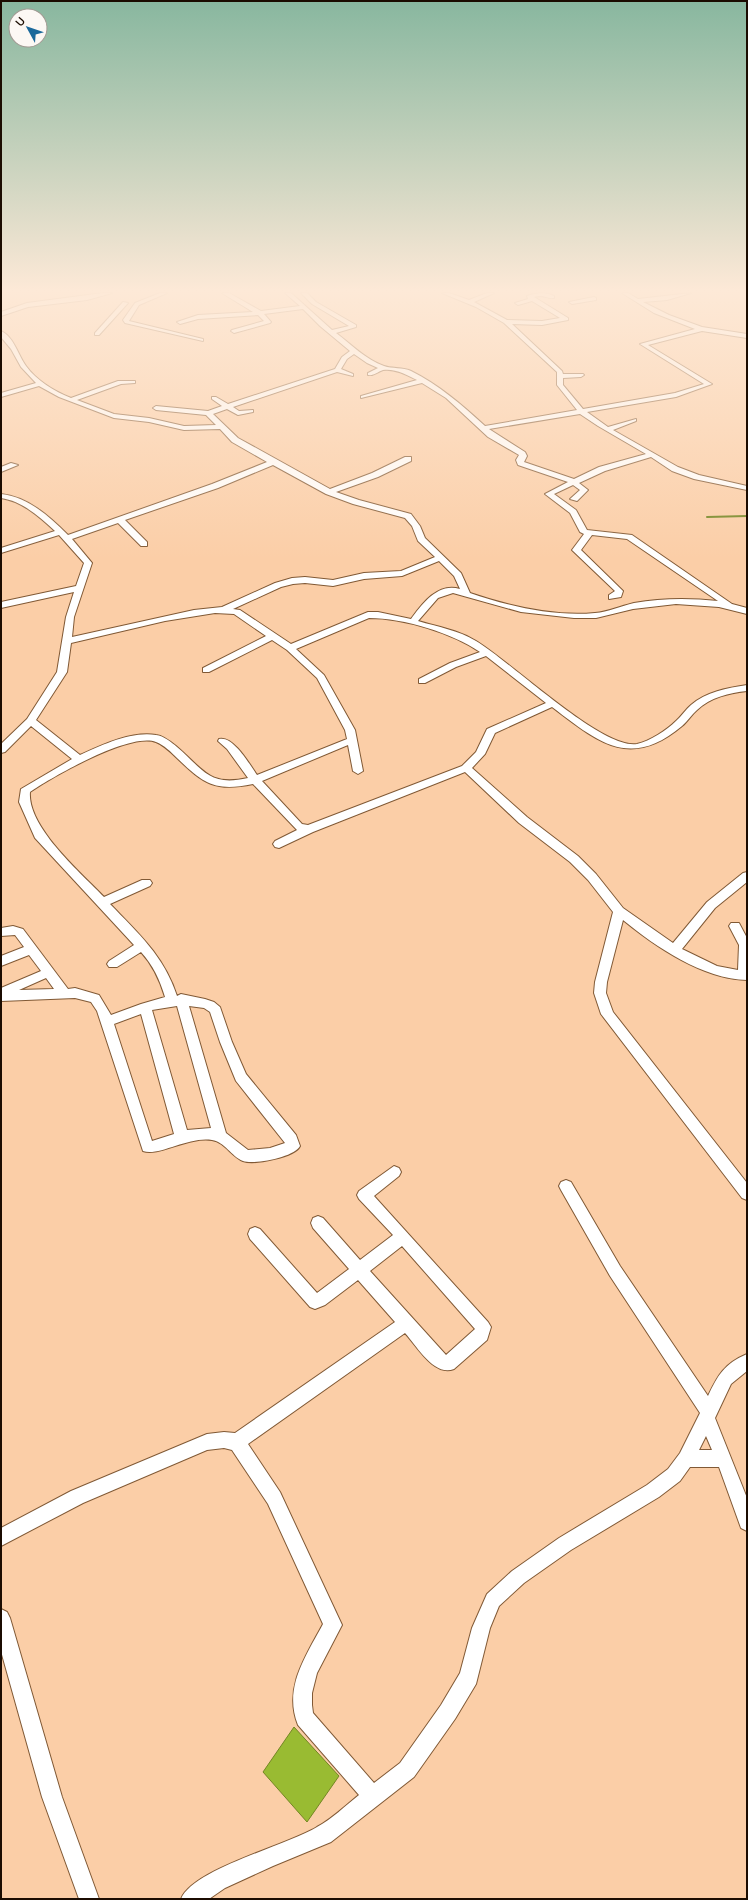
<svg xmlns="http://www.w3.org/2000/svg" width="748" height="1900" viewBox="0 0 748 1900" font-family="Manrope,sans-serif">
<style>
.water{fill:#99bb32;stroke:#738623}
.lines{fill:none;stroke-linecap:round;stroke-linejoin:round}
.stream{stroke:#738623;stroke-width:2}
.minor-casing{stroke:#805935;stroke-width:2}
.minor{fill:#fff;fill-rule:evenodd}
</style>
<rect width="100%" height="100%" fill="#fbcea7"/>
<path class="water" d="M294,1727L339,1776L307,1822L263,1772Z"/>
<g class="lines">
<path class="stream" d="M707,517L747,516"/>
<g class="minor-casing">
<g id="minor">
<path d="M103,293H112L87,300L28,307L1,316V312L27,303Z"/>
<path d="M160,293H167L139,305L129,321L203,339V341L125,323L123,320L135,303Z"/>
<path d="M222,293H229L261,311L300,306L285,293H291L332,330L349,326L312,304L301,293H307L316,302L356,325V327L336,333C351,344 366,360 384,366C392,369 403,367 411,371C439,385 462,405 485,426L577,410L557,385V372L504,323L476,307L442,293H449L469,300L487,293H494L474,302L507,320L542,321L560,318L532,301L518,305L515,303L528,299L527,296C537,293 544,291 554,296V298C546,299 545,294 534,297L568,318V320L542,325L512,324L562,371L563,374H583L584,375L581,377L563,378V385L583,409L675,393L704,384L640,344L695,329L654,313L622,293H628L638,299L691,293L667,300L643,302L669,315L702,327L747,334V338L702,331L648,345L712,384L676,397L587,412L608,427L636,419V421L613,430L678,467L699,475L747,486V490L694,479L672,471L651,457L605,471L579,483L588,490L577,501L570,499L580,490L573,485L554,494L576,510L587,530L632,535L732,604L747,608V614L719,607L676,604L633,609L596,618H574L521,612L453,593L438,598L418,621C438,627 458,630 476,641C510,661 602,750 637,744C650,741 667,730 676,721C682,716 685,710 691,705C706,692 727,688 747,685V691C729,693 711,697 697,710C691,715 688,721 682,726C630,770 598,742 552,707L495,733L485,754L472,768L527,817L578,856L596,874L623,908L673,943L707,902L743,873L747,872V882L715,908L682,949L717,966L738,970L739,945L729,926L731,923H739L747,938V980C703,979 656,947 623,920L607,982L606,993L613,1012L747,1183V1200L742,1198L601,1014L594,993L595,982L613,912L588,880L570,862L519,823L465,772L313,832L279,848L275,847L273,844L275,841L297,830L253,784C215,792 204,784 177,758C171,752 164,745 156,742C130,732 52,777 30,792C27,827 81,873 104,897L142,880H150L152,883L150,886L110,904C138,933 164,956 177,996L181,994L205,999L214,1002L220,1007L232,1042L246,1074L296,1135L300,1146C295,1157 254,1165 243,1161C231,1156 225,1142 212,1140C189,1136 158,1157 143,1151L97,1011L91,1002L75,998L1,1001V988L41,971L29,955L1,966V956L24,947L15,935L1,936V928L13,926L23,929L68,989L75,988L99,995L111,1015L141,1004L165,997C160,980 153,965 141,952L117,967H109L107,964L109,961L134,945L35,838L19,802L21,789L72,759L31,726L5,752L1,753V744L27,719L57,672L66,617L74,592L1,608V602L76,586L84,563L59,535L1,553V548L55,531C40,517 22,501 1,498V494C28,497 49,516 68,535L212,484L267,462L232,442L220,429L184,430L149,422L114,418L59,397L39,386L1,397V393L36,383L21,367L11,349L1,337V331C14,337 18,355 26,366C37,381 54,391 71,398L118,381H135V383L121,384L77,400L114,414L149,418L184,426L216,425L206,415L156,410L153,408L156,406L208,411L222,406L212,399V397H216L228,404L335,369L342,357L350,351L320,326L303,309L264,314L271,322L270,323L234,333L231,331L232,330L264,321L258,315L198,319L180,324L177,322L198,315L253,312ZM354,354L367,363L378,368L368,373V375C374,376 377,372 383,370C394,368 408,375 417,380L361,396V398L422,383L446,398L488,437L519,455L516,460L518,465L568,482L545,494L570,513L580,532L584,534L572,550L615,591L609,595V599L621,597L623,591L581,550L592,535L627,539L718,601C690,598 662,598 634,603C621,606 608,612 595,613C554,617 508,606 470,593L461,573L425,538L420,526L411,514L359,500L336,492L378,477L411,461V457H405L372,473L330,489L238,438L213,414L227,409L238,415L253,412V410L239,411L233,407L337,372L353,376V374L341,369L347,359ZM580,414L598,426L646,454L599,467L574,479L524,462L527,456L525,452L489,429ZM273,465L326,494L353,504L405,518L412,526L418,541L435,557L401,571L364,573L333,580L305,577L292,578L275,583L222,607L194,610L72,637L74,617L92,563L72,539L118,523L141,546H147V542L125,520L218,488ZM439,561L454,576L460,589C438,582 422,604 411,619L378,612H368L291,644L240,610L233,609L281,587L293,584L305,583L333,586L364,579L402,576ZM215,613L234,614L266,636L203,668V672H209L272,640L287,650L317,678L345,730L347,739L257,775C250,765 233,735 219,739L218,741L227,749L248,778C209,787 204,770 177,747C171,742 164,736 156,735C131,731 102,745 80,755L36,720L67,672L71,643L165,621ZM369,618C404,618 452,633 480,652L450,663L419,679V683H425L456,667L486,656L546,703L487,729L476,752L462,766L308,825L302,824L262,781L348,745L353,771L358,774L363,771L355,730L324,675L296,649ZM46,978L54,989L19,990ZM177,1006L211,1128L187,1130L152,1010ZM189,1006L204,1008L210,1012L220,1042L236,1081L285,1143L270,1148L248,1150L226,1133ZM141,1014L174,1134L152,1141L114,1024Z"/>
<path d="M594,297L596,298V300L572,304L569,302Z"/>
<path d="M123,302L128,303L99,335H95V333Z"/>
<path d="M11,463L18,465L1,472V467Z"/>
<path d="M394,1166L399,1168L401,1172L399,1176L374,1196L488,1322L491,1327L487,1340L454,1369C434,1377 417,1346 405,1333L248,1444L280,1492L342,1625L317,1673L312,1693V1705L313,1713L374,1783L400,1763L441,1705L460,1673L472,1628L487,1594L512,1571L559,1538L647,1485L668,1469L680,1453L700,1413L610,1276L561,1190L559,1186L561,1182L566,1180L571,1182L620,1266L708,1396C718,1375 724,1364 747,1354V1371L731,1384L715,1418L747,1498V1531L741,1528L719,1467H690L680,1481L659,1497L571,1550L524,1583L499,1606L490,1628L476,1684L455,1719L414,1777L331,1842L273,1866L225,1888L209,1899H181C193,1869 288,1845 317,1827C332,1819 345,1806 359,1795L298,1725C283,1688 306,1656 323,1624L268,1504L232,1450L224,1448L207,1450L83,1503L1,1546V1528L71,1491L207,1434L224,1432L235,1433L395,1322L358,1280L325,1305L315,1309L310,1307L250,1239L248,1234L250,1229L255,1227L260,1229L317,1293L349,1269L313,1228L311,1223L313,1218L318,1216L323,1218L360,1260L393,1235L359,1199L357,1195L359,1191ZM402,1246L475,1329L446,1355L370,1271ZM706,1436L712,1450H699Z"/>
<path d="M1,1609L7,1612L10,1618L62,1797L99,1899H79L42,1797L1,1651Z"/>
</g>
</g>
<use href="#minor" class="minor"/>
</g>
<linearGradient id="sky" x2="0" y2="1"><stop stop-color="#88b79f"/><stop offset="0.52" stop-color="#fde9d7"/><stop offset="1" stop-color="#fde9d7" stop-opacity="0"/></linearGradient>
<rect width="748" height="559" fill="url(#sky)"/>
<rect width="748" height="1900" fill="none" stroke="#1b0c01" stroke-width="4"/>
<g transform="translate(28 28) rotate(310)"><circle r="19" fill="#fcf8f4" stroke="#a29a93"/>
<path d="M0-3L7 15L0 10L-7 15Z" fill="#1b699b"/>
<text y="-6" font-size="11" font-weight="bold" text-anchor="middle" fill="#1b0c01">U</text>
</g>
</svg>
